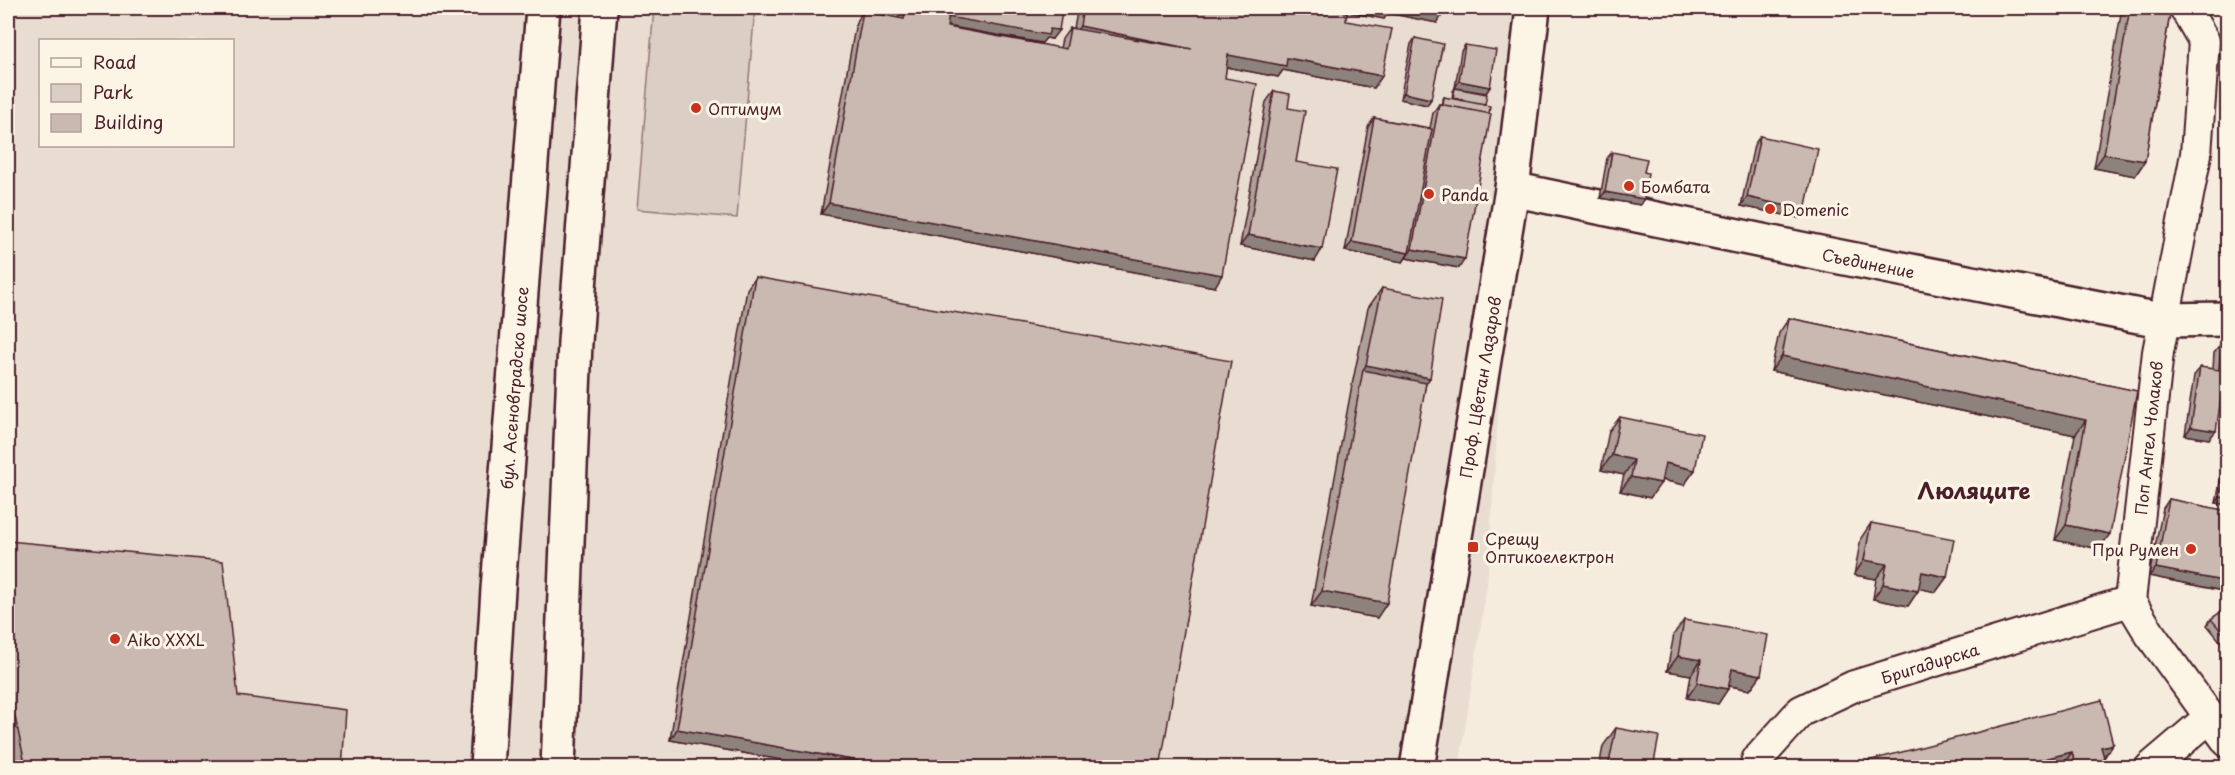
<svg xmlns="http://www.w3.org/2000/svg" width="2235" height="775" viewBox="0 0 2235 775" font-family="'Playpen Sans',sans-serif">
<style>
.built{fill:#e8ddd0;fill-rule:evenodd}
.green{fill:#dbcec4;stroke:#927678;stroke-width:1.5}
.lines{fill:none;stroke-linecap:round;stroke-linejoin:round}
.street-casing{stroke:#4a1f2b;stroke-width:34}
.secondary-casing{stroke:#4a1f2b;stroke-width:38}
.primary-casing{stroke:#4a1f2b;stroke-width:38}
.street{stroke:#fcf5e5;stroke-width:30}
.secondary{stroke:#fcf5e5;stroke-width:33}
.primary{stroke:#fcf5e5;stroke-width:33}
.wall{fill:#ae9f98;stroke:#4a1f2b;stroke-width:1.5}
.shaded-wall{fill:#8d827c;stroke:#4a1f2b;stroke-width:1.5}
.building{fill:#cab9b1;stroke:#4a1f2b;stroke-width:1.5}
.poi-dot{fill:#c8321e;stroke:#fcf5e5;stroke-width:2}
.labels{text-anchor:middle;dominant-baseline:central;stroke-width:6;stroke-linejoin:round;paint-order:stroke}
.poi-label{font-size:16px;fill:#4a1f2b;stroke:#fcf5e5;text-anchor:start}
.street-label{font-size:16px;fill:#4a1f2b;stroke:#fcf5e5}
.district-label{font-size:22px;font-weight:bold;fill:#4a1f2b;stroke:#fcf5e5}
</style>
<rect width="100%" height="100%" fill="#f5ecde"/>
<filter id="ink" filterUnits="userSpaceOnUse"><feTurbulence type="fractalNoise" baseFrequency=".0167" numOctaves="2"/><feDisplacementMap in="SourceGraphic" scale="12" xChannelSelector="R" yChannelSelector="G"/><feConvolveMatrix kernelMatrix="1 2 1 2 8 2 1 2 1" color-interpolation-filters="sRGB"/></filter>
<g filter="url(#ink)">
<path class="built" d="M8,8H1516L1517,122L1487,585L1459,767H8ZM40,40H232V146H40Z"/>
<path class="green" d="M654,8H755L737,218L637,209Z"/>
<g class="lines">
<g class="street-casing">
<g id="street">
<path d="M2185,8L2204,41L2196,154L2158,352L2130,601L2150,634L2228,742"/>
<path id="s1" d="M1755,768L1757,760L1801,711L1854,686L2130,601"/>
<path d="M2150,768L2210,717"/>
</g>
</g>
<g class="secondary-casing">
<g id="secondary">
<path id="s2" d="M1512,189L1820,253L2139,316L2164,320L2228,319"/>
<path id="s3" d="M1417,768L1512,189L1533,8"/>
</g>
</g>
<g class="primary-casing">
<g id="primary">
<path id="s4" d="M487,768L498,589L543,8"/>
<path d="M558,768L575,342L600,8"/>
</g>
</g>
<use href="#street" class="street"/>
<use href="#secondary" class="secondary"/>
<use href="#primary" class="primary"/>
</g>
<g class="wall">
<path d="M900,8H1052V39L1046,38L1042,43L947,27L1060,48L1062,39L1070,28H1074L1078,8H1446L1437,23L1388,13L1384,19L1344,11L1346,21L1382,76L1374,88L1283,70L1278,77L1226,67L1225,78L1215,287L821,214L856,22L863,11L898,18Z"/>
<path d="M2122,8H2171L2145,161L2135,176L2094,168Z"/>
<path d="M1415,38L1431,99L1427,105L1400,99L1411,44Z"/>
<path d="M1465,45L1490,87L1486,93L1455,88L1461,51Z"/>
<path d="M1455,88L1484,105L1459,268L1406,258L1403,262L1345,251L1368,127L1374,118L1430,128L1433,113L1439,104L1441,105L1442,101L1444,97L1452,99L1453,91Z"/>
<path d="M1274,91L1288,108L1296,162L1315,261L1240,246L1266,102Z"/>
<path d="M1760,136L1799,218L1741,206L1754,145Z"/>
<path d="M1612,152L1640,205L1600,198L1607,158Z"/>
<path d="M755,277L1160,768H827L670,740L747,289Z"/>
<path d="M1382,288L1426,383L1377,618L1311,606L1352,385L1368,308Z"/>
<path d="M1789,318L2137,391L2099,549L2055,540L2075,435L1771,371L1779,333Z"/>
<path d="M2221,344L2219,407L2209,439L2185,435L2194,376L2200,367L2213,369L2214,353Z"/>
<path d="M1620,417L1695,470L1684,485L1661,480L1650,498L1620,491L1624,475L1601,470L1609,431Z"/>
<path d="M2227,461L2228,505L2216,503L2223,467Z"/>
<path d="M2169,499L2228,511V592L2149,576L2163,508Z"/>
<path d="M1871,523L1947,577L1936,592L1919,588L1918,591L1908,606L1873,599L1876,579L1854,575L1861,538Z"/>
<path d="M8,541L238,696L342,768H15L8,731Z"/>
<path d="M2228,607V651L2207,625L2211,619Z"/>
<path d="M1684,620L1761,675L1750,690L1729,686L1718,704L1687,698L1691,675L1667,671L1674,634Z"/>
<path d="M1616,728L1653,768H1599L1603,746Z"/>
<path d="M2113,744L2104,758L2103,768H1846L1848,766Z"/>
</g>
<g class="shaded-wall">
<path d="M1340,8H1425L1445,11L1437,23L1388,13L1384,19L1338,10Z"/>
<path d="M947,17L1050,29L1059,30L1052,39L1046,38L1042,43L941,25Z"/>
<path d="M1080,26L1192,49L1072,37Z"/>
<path d="M1228,55L1287,58L1382,76L1374,88L1283,70L1278,77L1221,66Z"/>
<path d="M1459,81L1490,87L1486,93L1455,88Z"/>
<path d="M1404,93L1431,99L1427,105L1400,99Z"/>
<path d="M1453,98L1485,104L1483,107L1451,101Z"/>
<path d="M2104,154L2145,161L2135,176L2094,168Z"/>
<path d="M1605,192L1644,199L1640,205L1600,198Z"/>
<path d="M1747,197L1805,210L1799,218L1741,206Z"/>
<path d="M829,203L1222,275L1215,287L821,214Z"/>
<path d="M1248,235L1322,249L1315,261L1240,246Z"/>
<path d="M1352,242L1409,253L1403,262L1345,251Z"/>
<path d="M1412,249L1465,259L1459,268L1406,258Z"/>
<path d="M1782,356L2086,420L2075,435L1771,371Z"/>
<path d="M1366,365L1430,378L1416,398L1363,370Z"/>
<path d="M2221,398L2228,399V409L2214,407Z"/>
<path d="M2191,427L2216,431L2209,439L2185,435Z"/>
<path d="M1612,455L1634,460L1624,475L1601,470Z"/>
<path d="M1665,463L1695,470L1684,485L1654,478Z"/>
<path d="M1631,477L1661,483L1650,498L1620,491Z"/>
<path d="M2220,497L2228,498V505L2216,503Z"/>
<path d="M2066,525L2110,534L2099,549L2055,540Z"/>
<path d="M1864,560L1887,564L1876,579L1854,575Z"/>
<path d="M2156,568L2228,582V592L2149,576Z"/>
<path d="M1922,572L1947,577L1936,592L1911,587Z"/>
<path d="M1883,584L1918,591L1908,606L1873,599Z"/>
<path d="M1322,591L1387,603L1377,618L1311,606Z"/>
<path d="M1678,656L1701,660L1691,675L1667,671Z"/>
<path d="M1732,669L1761,675L1750,690L1721,684Z"/>
<path d="M1697,683L1728,689L1718,704L1687,698Z"/>
<path d="M677,729L898,768H827L670,740Z"/>
<path d="M2113,744L2100,762L2101,747Z"/>
<path d="M2072,752L2061,768H2022L2024,764Z"/>
<path d="M2106,764L2103,768H2091Z"/>
</g>
<g class="building">
<path d="M906,8H950L947,27L1066,49L1070,28L1192,49L1080,26L1083,8H1345L1344,12H1347L1346,21L1392,29L1382,76L1287,58L1286,66L1228,55L1225,78L1257,84L1222,275L829,203L863,11L904,19Z"/>
<path d="M950,8H1052V10L1062,12L1059,30L1050,29L1048,35L948,17Z"/>
<path d="M1425,8H1446L1445,11Z"/>
<path d="M2130,8H2171L2145,161L2104,154Z"/>
<path d="M1415,38L1443,44L1431,99L1404,93Z"/>
<path d="M1465,45L1496,50L1490,87L1459,81Z"/>
<path d="M1455,88L1487,94L1485,104L1453,98Z"/>
<path d="M1274,91L1290,94L1288,108L1305,111L1296,162L1337,169L1322,249L1248,235Z"/>
<path d="M1444,97L1490,106L1489,114L1443,105Z"/>
<path d="M1439,104L1491,114L1465,259L1412,249Z"/>
<path d="M1374,118L1432,129L1409,253L1352,242Z"/>
<path d="M1760,136L1818,149L1805,210L1747,197Z"/>
<path d="M1612,152L1647,159L1644,172L1648,173L1644,199L1605,192Z"/>
<path d="M755,277L1231,361L1160,768H898L677,729Z"/>
<path d="M1382,288L1442,299L1430,378L1366,365Z"/>
<path d="M1789,318L2137,391L2110,534L2066,525L2086,420L1782,356Z"/>
<path d="M2221,344H2228V399L2221,398L2216,431L2191,427L2200,367L2219,370Z"/>
<path d="M1363,370L1426,383L1387,603L1322,591Z"/>
<path d="M1620,417L1702,434L1695,470L1665,463L1661,483L1631,477L1634,460L1612,455Z"/>
<path d="M2227,461H2228V498L2220,497Z"/>
<path d="M2169,499L2228,511V582L2156,568Z"/>
<path d="M1871,523L1954,539L1947,577L1922,572L1918,591L1883,584L1887,564L1864,560Z"/>
<path d="M8,541L223,561L238,696L346,710L342,768H26L8,684Z"/>
<path d="M2228,607V639L2211,619Z"/>
<path d="M1684,620L1768,635L1761,675L1732,669L1728,689L1697,683L1701,660L1678,656Z"/>
<path d="M2102,700L2113,744L2101,747L2106,764L2091,768H2076L2072,752L2024,764L2025,768H1848V766Z"/>
<path d="M1616,728L1659,736L1653,768H1608Z"/>
</g>
</g>
<g class="poi-dot">
<circle cx="696" cy="108" r="6"/>
<circle cx="1629" cy="186" r="6"/>
<circle cx="1429" cy="194" r="6"/>
<circle cx="1770" cy="209" r="6"/>
<rect x="1467" y="541" width="12" height="12" rx="3"/>
<circle cx="2191" cy="549" r="6"/>
<circle cx="115" cy="639" r="6"/>
</g>
<g class="labels">
<g class="poi-label">
<text x="708" y="108">Оптимум</text>
<text x="1641" y="186">Бомбата</text>
<text x="1441" y="194">Panda</text>
<text x="1782" y="209">Domenic</text>
<text x="1485" y="538">Срещу<tspan x="1485" dy="18">Оптикоелектрон</tspan></text>
<text x="2179" y="549" text-anchor="end">При Румен</text>
<text x="127" y="639">Aiko XXXL</text>
</g>
<g class="street-label">
<text stroke="none"><textPath href="#s2" startOffset="364">Съединение</textPath></text>
<text stroke="none"><textPath href="#s4" startOffset="381">бул. Асеновградско шосе</textPath></text>
<text stroke="none"><textPath href="#s3" startOffset="386">Проф. Цветан Лазаров</textPath></text>
<text transform="translate(2148 438) rotate(-84)">Поп Ангел Чолаков</text>
<text stroke="none"><textPath href="#s1" startOffset="212">Бригадирска</textPath></text>
</g>
<g class="district-label">
<text x="1974" y="489">Люляците</text>
</g>
</g>
<rect width="2235" height="775" fill="none" stroke="#fcf5e5" stroke-width="30"/>
<rect x="15" y="15" width="2205" height="745" fill="none" stroke="#4a1f2b" stroke-width="2" filter="url(#ink)"/>
<rect x="39" y="39" width="195" height="108" fill="#fcf5e5" stroke="#b59f9b" stroke-width="1.5"/>
<rect x="51" y="58" width="30" height="9" fill="#fcf5e5" stroke="#b59f9b" stroke-width="1.5"/>
<text x="93" y="69" font-size="18" fill="#4a1f2b">Road</text>
<rect x="51" y="84" width="30" height="18" fill="#dbcec4" stroke="#b59f9b" stroke-width="1.5"/>
<text x="93" y="99" font-size="18" fill="#4a1f2b">Park</text>
<rect x="51" y="114" width="30" height="18" fill="#cab9b1" stroke="#b59f9b" stroke-width="1.5"/>
<text x="93" y="129" font-size="18" fill="#4a1f2b">Building</text>
</svg>
